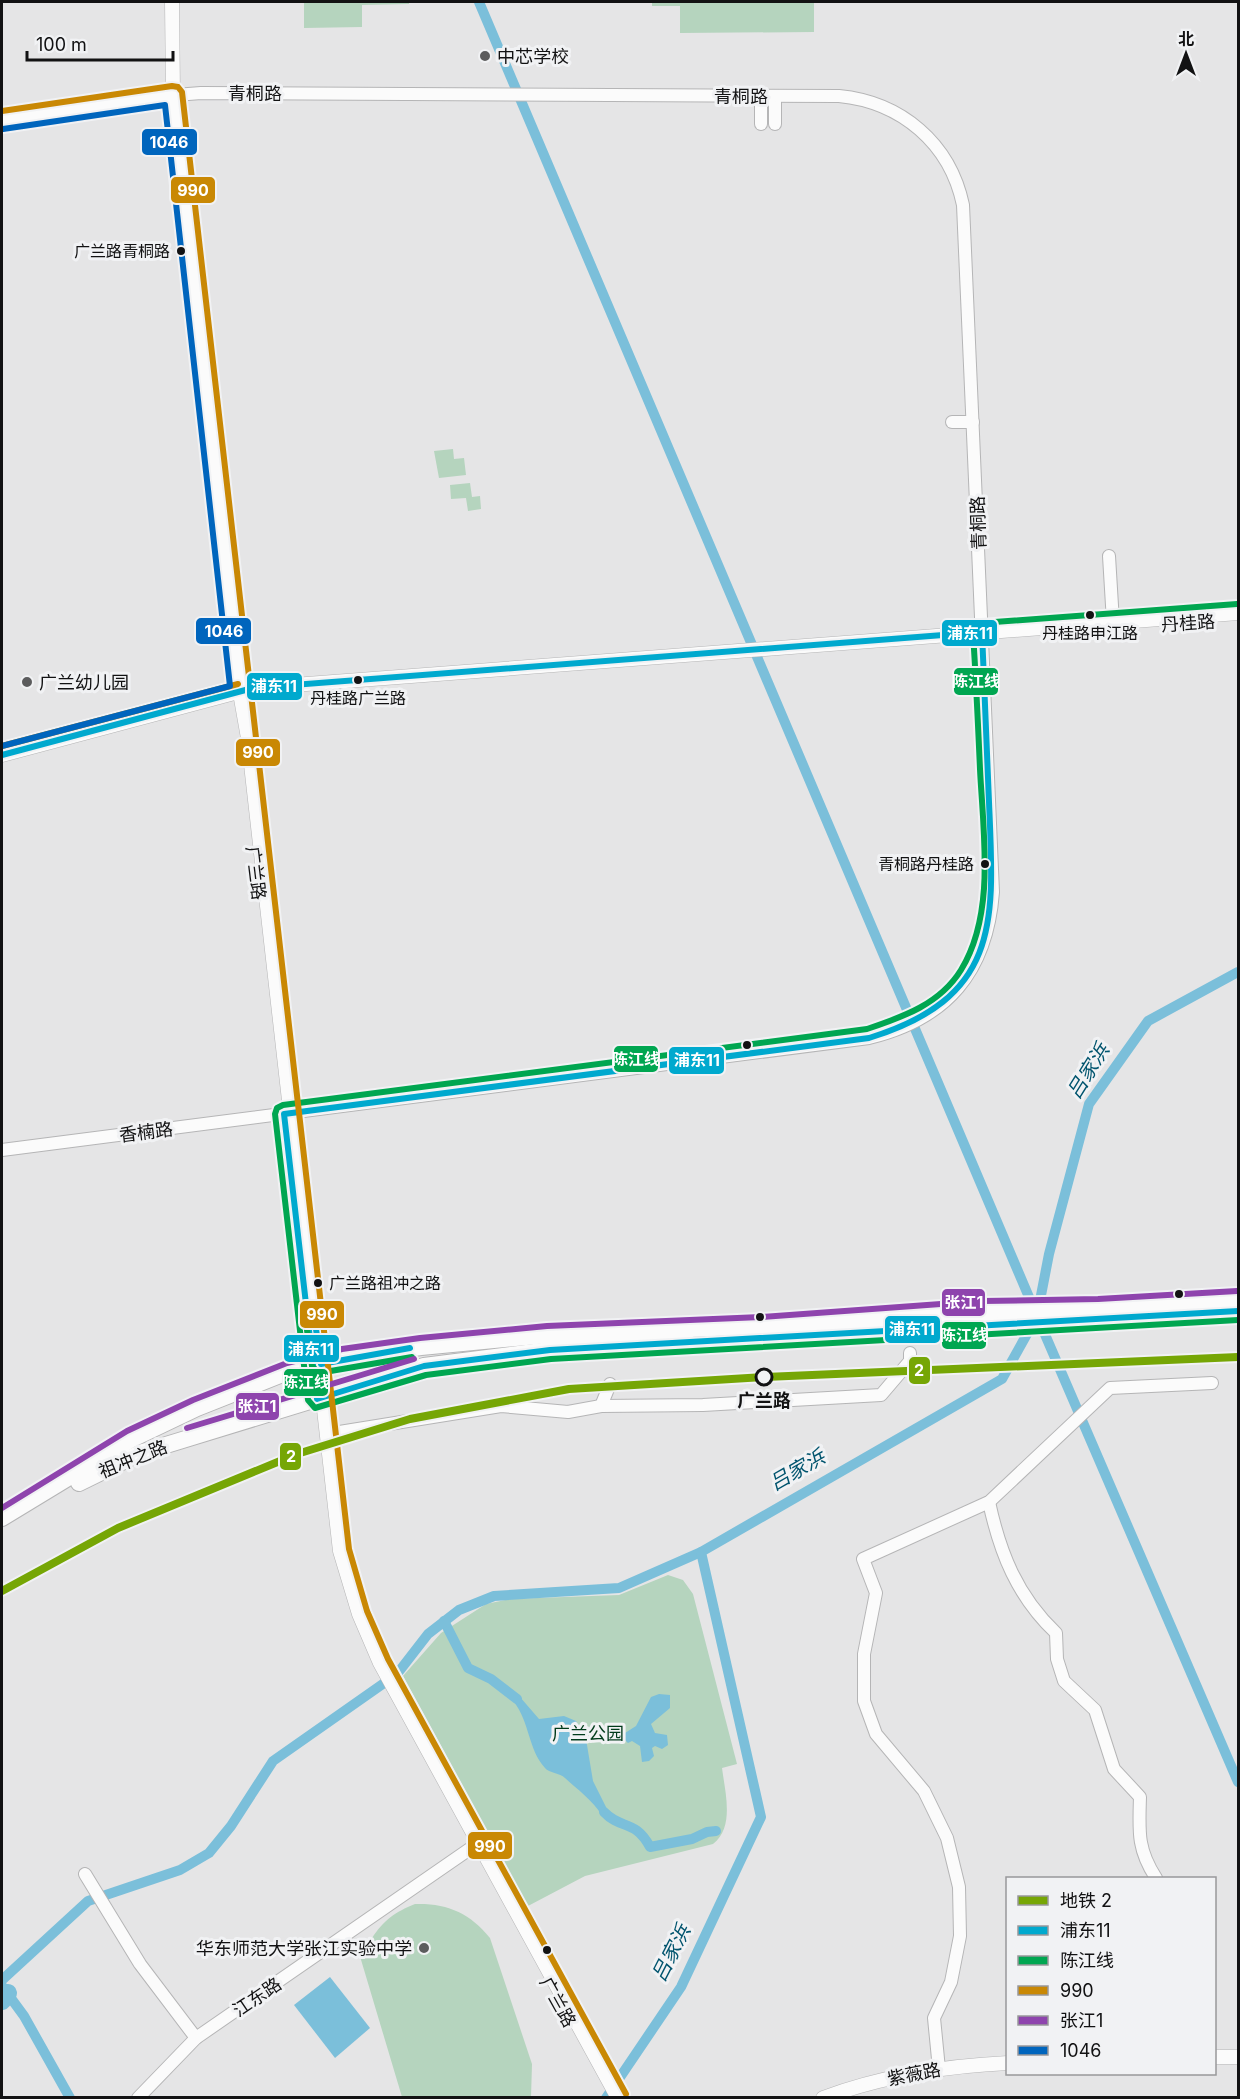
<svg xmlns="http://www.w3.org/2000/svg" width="1240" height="2099" viewBox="0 0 1240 2099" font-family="Inter,'Noto Sans SC',sans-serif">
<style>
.green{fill:#b5d4be}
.water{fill:#7bbfda}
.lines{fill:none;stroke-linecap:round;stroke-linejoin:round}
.canal{stroke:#7bbfda;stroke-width:10}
.river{stroke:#7bbfda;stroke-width:18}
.minor-casing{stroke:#b5b5b6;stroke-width:14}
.tertiary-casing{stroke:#b5b5b6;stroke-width:15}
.secondary-casing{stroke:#b5b5b6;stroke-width:18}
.minor{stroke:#fbfbfb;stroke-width:12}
.tertiary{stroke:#fbfbfb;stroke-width:14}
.secondary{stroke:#fbfbfb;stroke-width:16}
.bus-1-casing{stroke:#f1f2f4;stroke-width:10}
.bus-2-casing{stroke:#f1f2f4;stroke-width:10}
.bus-3-casing{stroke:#f1f2f4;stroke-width:10}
.bus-4-casing{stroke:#f1f2f4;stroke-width:10}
.bus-5-casing{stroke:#f1f2f4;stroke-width:10}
.bus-1{stroke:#00a9ce;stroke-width:6}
.bus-2{stroke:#00a651;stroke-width:6}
.bus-3{stroke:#c98804;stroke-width:6}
.bus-4{stroke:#8e44ad;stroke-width:6}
.bus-5{stroke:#0065bd;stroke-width:6}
.metro-1-casing{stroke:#f1f2f4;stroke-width:12}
.metro-1{stroke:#76a605;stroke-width:8}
.poi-dot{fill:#5c5c5d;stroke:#f1f2f4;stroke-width:2}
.bus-dot{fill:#121213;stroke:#f1f2f4;stroke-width:2}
.stop-dot{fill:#f1f2f4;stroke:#121213;stroke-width:3}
.labels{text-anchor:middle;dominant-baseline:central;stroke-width:6;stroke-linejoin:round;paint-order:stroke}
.bus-label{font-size:16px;fill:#121213;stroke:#f1f2f4;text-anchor:end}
.poi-label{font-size:18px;fill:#121213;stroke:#f1f2f4;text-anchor:start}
.street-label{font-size:18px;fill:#121213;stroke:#f1f2f4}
.stop-label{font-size:18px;font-weight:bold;fill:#121213;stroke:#f1f2f4}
.park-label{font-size:18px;fill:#003b1b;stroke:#f1f2f4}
.water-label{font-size:20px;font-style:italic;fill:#00546e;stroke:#f1f2f4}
.line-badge{stroke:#f1f2f4;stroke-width:2}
.badge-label{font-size:16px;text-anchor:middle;font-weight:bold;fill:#fff}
</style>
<rect width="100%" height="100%" fill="#e5e5e6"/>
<g class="green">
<path d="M304,2H409V4L362,5V27L304,28Z"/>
<path d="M652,2H814V32L680,33V6H652Z"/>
<path d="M453,449L454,459L464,458L466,475L439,478L434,451Z"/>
<path d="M470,483L472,497L480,496L481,509L468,511L466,498L451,499L450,485Z"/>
<path d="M668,1575L683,1580L693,1594L737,1764L722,1768C725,1792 735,1827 713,1844L585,1876L528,1906L403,1676L441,1633L486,1604L510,1599L619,1595Z"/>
<path d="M415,1904C447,1903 470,1913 490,1938L532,2064L531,2097H402L356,1943L372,1938C384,1920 395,1912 415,1904Z"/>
</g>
<g class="water">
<path d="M659,1694L670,1695V1708L651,1724L655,1733L667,1735L668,1745L662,1749L655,1746L652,1748L654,1756L649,1761L642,1762L640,1746L632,1741L628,1743L623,1738L625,1733L636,1726L651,1697Z"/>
<path d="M520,1697L539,1719L564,1716L576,1721L586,1739L593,1781L607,1809L601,1814C594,1802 576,1788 565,1778C560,1773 549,1773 545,1768C528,1749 530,1723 514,1702Z"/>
<path d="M330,1977L370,2028L335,2058L294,2005Z"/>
</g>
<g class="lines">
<g class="canal">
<path d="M479,2L1037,1316L1238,1782"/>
<path d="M444,1621L468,1668L491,1679L517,1699"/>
<path d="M604,1812C621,1830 635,1819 650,1847L692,1839L707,1832L716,1831"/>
<path d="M2,1980L88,1901L180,1870L209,1853L231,1826L273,1761L397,1674L428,1634L459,1610L494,1596L619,1588L701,1552"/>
<path d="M2,1986L24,2016L70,2098"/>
<path d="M606,2098L681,1987L761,1817L701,1552L1002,1379L1037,1316L1049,1254L1089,1104L1148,1021L1238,972"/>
</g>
<path class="river" d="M2,2001L8,1993"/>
<g class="minor-casing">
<g id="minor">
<path d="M761,96V124"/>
<path d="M775,96V124"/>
<path d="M2,120L150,97L201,93L839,96C901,102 950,143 963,205L993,892C987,972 947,1019 869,1038L2,1150"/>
<path d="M952,422H973"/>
<path d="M1109,556L1113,622"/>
<path d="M601,1406L610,1384"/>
<path d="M327,1434L501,1406L568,1412L601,1406L703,1405L881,1395L910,1361V1353"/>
<path d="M989,1502C1000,1553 1017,1596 1056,1633L1057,1659L1064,1681L1095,1710L1114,1769L1140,1797C1139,1831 1137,1849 1156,1878"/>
<path d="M85,1874L140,1964L196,2038"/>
<path d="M939,2069L934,2018L951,1982L960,1936L959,1887L947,1838L924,1791L876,1734L864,1701V1654L876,1593L863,1559L989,1502L1110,1388L1212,1383"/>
<path d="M138,2098L196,2038L474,1846"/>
</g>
</g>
<g class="tertiary-casing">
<g id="tertiary">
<path d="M172,2L173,95L240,693L248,738L340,1551L359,1614L380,1663L618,2098"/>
<path d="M2,755L253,688L1238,613"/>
<path d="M1214,2057H1238"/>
<path d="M823,2098C882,2076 945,2066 1008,2063"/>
</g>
</g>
<g class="secondary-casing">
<g id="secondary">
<path d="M786,1335L1084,1319"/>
<path d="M79,1483L140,1453L424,1366L550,1350L686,1340"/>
<path d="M2,1518L132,1439L197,1408L290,1371L343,1358L421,1347L547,1335L762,1326L983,1310L1098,1308L1238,1300"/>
</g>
</g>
<use href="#minor" class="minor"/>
<use href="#tertiary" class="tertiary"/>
<use href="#secondary" class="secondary"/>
<g class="bus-1-casing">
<g id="bus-1">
<path d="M2,755L253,688L982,632C984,689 987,745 989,802C994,920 1002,997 869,1038L284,1114L317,1399L424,1366L550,1350L1238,1311"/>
<path d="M316,1329L321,1364L410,1348"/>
</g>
</g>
<g class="bus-2-casing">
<g id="bus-2">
<path d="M1237,604L981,623L975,626L973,633C976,678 978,724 980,769C983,832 996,913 961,970C940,1004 903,1017 867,1029L283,1105L277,1108L275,1114L308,1400L315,1408L426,1375L551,1359L1238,1320"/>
<path d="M307,1330L312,1366L319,1373L412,1357"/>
</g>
</g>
<g class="bus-3-casing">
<g id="bus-3">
<path d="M2,111L172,86L178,87L182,92L349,1549L367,1611L388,1659L626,2094"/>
<path d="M2,746L238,684"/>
</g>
</g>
<g class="bus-4-casing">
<g id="bus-4">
<path d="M187,1428L414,1359"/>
<path d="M2,1508L127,1431L193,1400L287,1363L342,1349L420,1338L547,1326L761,1317L982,1301L1098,1299L1237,1291"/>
</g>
</g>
<g class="bus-5-casing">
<path id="bus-5" d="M2,746L230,686L165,105L3,129"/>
</g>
<use href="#bus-1" class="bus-1"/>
<use href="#bus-2" class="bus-2"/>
<use href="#bus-3" class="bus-3"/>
<use href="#bus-4" class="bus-4"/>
<use href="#bus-5" class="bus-5"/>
<g class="metro-1-casing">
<path id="metro-1" d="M2,1591L118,1528L297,1454L410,1419L569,1389L765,1377L1238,1357"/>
</g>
<use href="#metro-1" class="metro-1"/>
</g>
<g class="poi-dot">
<circle cx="485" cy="56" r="6"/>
<circle cx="27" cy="682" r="6"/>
<circle cx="424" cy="1948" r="6"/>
</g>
<g class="bus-dot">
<circle cx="181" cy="251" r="5"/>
<circle cx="1090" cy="615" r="5"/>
<circle cx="358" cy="680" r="5"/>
<circle cx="985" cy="864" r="5"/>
<circle cx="747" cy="1045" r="5"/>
<circle cx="318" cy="1283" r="5"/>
<circle cx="1179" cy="1294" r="5"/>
<circle cx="760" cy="1317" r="5"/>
<circle cx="547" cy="1950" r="5"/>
</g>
<circle class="stop-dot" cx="764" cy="1377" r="8"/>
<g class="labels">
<g class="bus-label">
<text x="170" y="251">广兰路青桐路</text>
<text x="1090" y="633" text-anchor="middle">丹桂路申江路</text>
<text x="358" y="698" text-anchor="middle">丹桂路广兰路</text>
<text x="974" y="864">青桐路丹桂路</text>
<text x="329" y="1283" text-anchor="start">广兰路祖冲之路</text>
</g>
<g class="poi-label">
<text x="497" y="56">中芯学校</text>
<text x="39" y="682">广兰幼儿园</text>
<text x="412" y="1948" text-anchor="end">华东师范大学张江实验中学</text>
</g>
<g class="street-label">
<text x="255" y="93">青桐路</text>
<text x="741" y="96">青桐路</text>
<text transform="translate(978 523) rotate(-92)">青桐路</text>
<text transform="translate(1188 623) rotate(-4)">丹桂路</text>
<text transform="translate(256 873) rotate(83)">广兰路</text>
<text transform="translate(146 1132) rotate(-7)">香楠路</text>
<text transform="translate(133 1459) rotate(-22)">祖冲之路</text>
<text transform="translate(257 1997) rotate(-34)">江东路</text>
<text transform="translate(558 2002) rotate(61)">广兰路</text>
<text transform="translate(914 2074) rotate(-11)">紫薇路</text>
</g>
<g class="stop-label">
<text x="764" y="1400">广兰路</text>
</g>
<g class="park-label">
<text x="588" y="1733">广兰公园</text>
</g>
<g class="water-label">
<text transform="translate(1088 1071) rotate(-58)">吕家浜</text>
<text transform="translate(797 1470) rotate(-30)">吕家浜</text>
<text transform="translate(671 1953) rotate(-63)">吕家浜</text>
</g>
</g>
<g class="line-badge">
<rect x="141" y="128" width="57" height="28" rx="6" fill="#0065bd"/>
<rect x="170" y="176" width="46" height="28" rx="6" fill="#c98804"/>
<rect x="195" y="617" width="57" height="28" rx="6" fill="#0065bd"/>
<rect x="941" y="619" width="57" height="28" rx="6" fill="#00a9ce"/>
<rect x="953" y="667" width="46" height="29" rx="6" fill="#00a651"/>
<rect x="246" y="672" width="57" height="29" rx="6" fill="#00a9ce"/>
<rect x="235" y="738" width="46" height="29" rx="6" fill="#c98804"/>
<rect x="613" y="1045" width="46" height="28" rx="6" fill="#00a651"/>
<rect x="668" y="1046" width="57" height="29" rx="6" fill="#00a9ce"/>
<rect x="941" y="1288" width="45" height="29" rx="6" fill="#8e44ad"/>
<rect x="299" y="1300" width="46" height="29" rx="6" fill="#c98804"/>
<rect x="884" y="1315" width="57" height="29" rx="6" fill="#00a9ce"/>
<rect x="941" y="1321" width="46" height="29" rx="6" fill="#00a651"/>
<rect x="283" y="1334" width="57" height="29" rx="6" fill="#00a9ce"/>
<rect x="908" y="1356" width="23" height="29" rx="6" fill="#76a605"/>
<rect x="283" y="1368" width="46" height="29" rx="6" fill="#00a651"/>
<rect x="235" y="1392" width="45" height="29" rx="6" fill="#8e44ad"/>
<rect x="279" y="1442" width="23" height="29" rx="6" fill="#76a605"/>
<rect x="467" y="1831" width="46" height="29" rx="6" fill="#c98804"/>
</g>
<g class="badge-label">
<text x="169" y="148">1046</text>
<text x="193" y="196">990</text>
<text x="224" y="637">1046</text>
<text x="970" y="639">浦东11</text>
<text x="976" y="687">陈江线</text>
<text x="274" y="692">浦东11</text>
<text x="258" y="758">990</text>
<text x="636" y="1065">陈江线</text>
<text x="697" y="1066">浦东11</text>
<text x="964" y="1308">张江1</text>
<text x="322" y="1320">990</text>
<text x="912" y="1335">浦东11</text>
<text x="964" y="1341">陈江线</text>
<text x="311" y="1355">浦东11</text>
<text x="919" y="1376">2</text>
<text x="306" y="1388">陈江线</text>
<text x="257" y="1412">张江1</text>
<text x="291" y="1462">2</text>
<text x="490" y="1852">990</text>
</g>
<rect width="1240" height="2099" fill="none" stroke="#121213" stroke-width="6"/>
<rect x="1006" y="1877" width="210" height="198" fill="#f1f2f4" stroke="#98989a" stroke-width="1.5"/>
<rect x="1018" y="1896" width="30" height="9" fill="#76a605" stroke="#98989a" stroke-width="1.5"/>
<text x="1060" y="1907" font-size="18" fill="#121213">地铁 2</text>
<rect x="1018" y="1926" width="30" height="9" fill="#00a9ce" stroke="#98989a" stroke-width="1.5"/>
<text x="1060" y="1937" font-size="18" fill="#121213">浦东11</text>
<rect x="1018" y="1956" width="30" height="9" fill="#00a651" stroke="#98989a" stroke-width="1.5"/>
<text x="1060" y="1967" font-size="18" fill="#121213">陈江线</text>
<rect x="1018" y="1986" width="30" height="9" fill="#c98804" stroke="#98989a" stroke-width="1.5"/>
<text x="1060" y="1997" font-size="18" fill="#121213">990</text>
<rect x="1018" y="2016" width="30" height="9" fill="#8e44ad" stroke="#98989a" stroke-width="1.5"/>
<text x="1060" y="2027" font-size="18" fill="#121213">张江1</text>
<rect x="1018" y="2046" width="30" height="9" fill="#0065bd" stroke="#98989a" stroke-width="1.5"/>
<text x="1060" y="2057" font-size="18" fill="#121213">1046</text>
<g transform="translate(1186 54)" stroke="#f1f2f4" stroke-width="4.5" paint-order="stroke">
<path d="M0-4.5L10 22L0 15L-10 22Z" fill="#121213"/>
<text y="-9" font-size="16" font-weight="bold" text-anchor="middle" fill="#121213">北</text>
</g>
<path d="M27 51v9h146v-9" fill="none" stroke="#121213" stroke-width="3"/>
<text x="36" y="51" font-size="18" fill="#121213" stroke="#f1f2f4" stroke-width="4.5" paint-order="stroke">100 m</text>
</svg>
